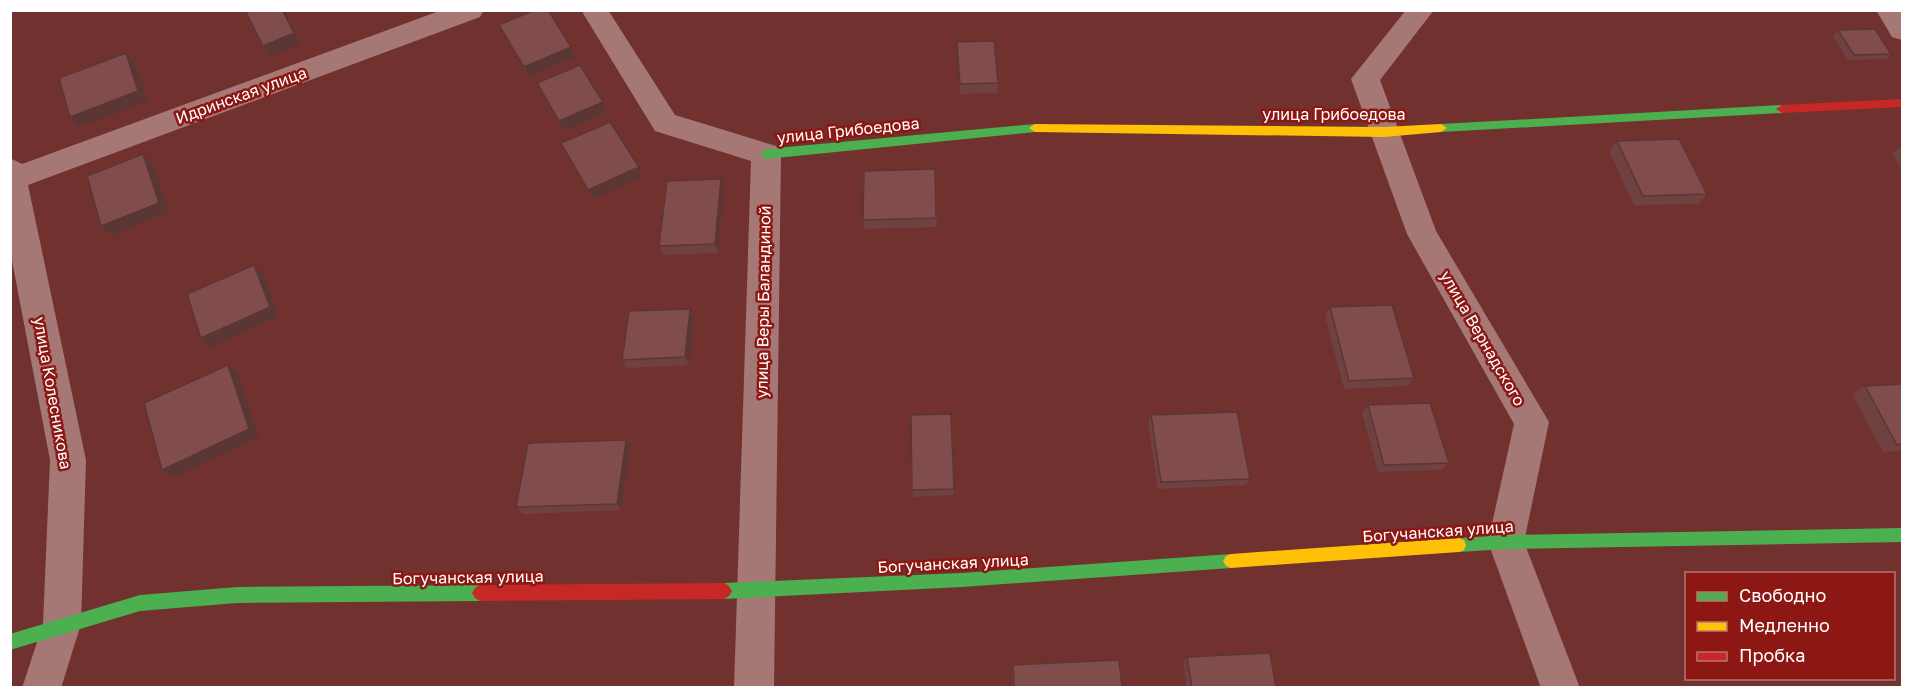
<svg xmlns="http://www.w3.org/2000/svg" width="1913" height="698" viewBox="0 0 1913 698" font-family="'Golos Text',sans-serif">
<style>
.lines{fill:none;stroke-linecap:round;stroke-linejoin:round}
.street{fill:#a57876;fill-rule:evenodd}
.fast{fill:#4caf50;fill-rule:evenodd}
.slow{fill:#ffc107;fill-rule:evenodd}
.jam{fill:#c62828;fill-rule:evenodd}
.wall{fill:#6f4241}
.shaded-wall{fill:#5a3635}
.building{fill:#814d4c;stroke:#5a3635;stroke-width:1.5}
.labels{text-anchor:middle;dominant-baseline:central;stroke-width:5;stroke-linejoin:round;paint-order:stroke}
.street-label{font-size:16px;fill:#fff;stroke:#8d1713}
</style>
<rect width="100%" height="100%" fill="#71312f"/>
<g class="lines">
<g class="street">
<path d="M442,10H484L480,17L28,185L86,460L81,624L61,688H22L43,624L50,460L10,250V158L22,164Z"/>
<path d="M581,10H608L675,115L776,146L781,154L774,688H734L751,161L655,131Z"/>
<path d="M1406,10H1434L1380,80L1436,231L1549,422L1524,542L1580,688H1541L1488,542L1514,424L1407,234L1351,79Z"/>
<path d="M1876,10H1902V40L1892,37Z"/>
</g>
<g class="fast">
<path d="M1782,105L1788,109L1782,113L1441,132L1435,128L1441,124Z"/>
<path d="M1035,124L1041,128L1035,132L766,159L760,154L766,149Z"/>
<path d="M1902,528V542L1506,549L1459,552L1454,550L1452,545L1454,540L1459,538L1506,535Z"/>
<path d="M1231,554L1236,556L1239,561L1236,566L1231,568L962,587L724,599L719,596L716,591L719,586L724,583L962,573Z"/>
<path d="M480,585L485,588L488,593L485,598L480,601L237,603L140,611L10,650V634L140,595L237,587Z"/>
</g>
<g class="slow">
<path d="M1035,124L1384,127L1441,124L1447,128L1441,132L1384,137L1035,132L1029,128Z"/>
<path d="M1459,538L1464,540L1466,545L1464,550L1459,552L1231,568L1226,566L1223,561L1226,556L1231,554Z"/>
</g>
<g class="jam">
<path d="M1902,99V107L1782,113L1776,109L1782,105Z"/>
<path d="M724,583L729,586L732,591L729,596L724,599L480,601L475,598L472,593L475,588L480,585Z"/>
</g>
</g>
<g class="wall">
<path d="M499,25L575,57L529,77Z"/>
<path d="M1838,30L1891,54L1886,59L1848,60L1833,36Z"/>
<path d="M957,42L998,83L997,93L960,94Z"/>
<path d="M537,83L603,102L607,112L564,131Z"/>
<path d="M1617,141L1707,194L1698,204L1634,205L1609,151Z"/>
<path d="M561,143L642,177L593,199Z"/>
<path d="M1902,146V170L1892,154Z"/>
<path d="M935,169L937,227L864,229L863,220Z"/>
<path d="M724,189L718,253L663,255L659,246Z"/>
<path d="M1330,307L1414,378L1407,386L1344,389L1325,316Z"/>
<path d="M690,309L694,317L689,365L626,368L622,360Z"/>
<path d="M1902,384V451L1883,452L1852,394L1865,386Z"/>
<path d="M1368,405L1449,463L1441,470L1378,472L1362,413Z"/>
<path d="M951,414L954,495L913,497L912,490Z"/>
<path d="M1151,415L1250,479L1246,485L1158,489L1148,423Z"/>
<path d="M626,440L630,447L622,510L523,514L516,507Z"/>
<path d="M1187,657L1276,687H1187L1183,662Z"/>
<path d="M1013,665L1122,687H1013L1012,671Z"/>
</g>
<g class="shaded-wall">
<path d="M282,10H284L301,44L271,56L263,46Z"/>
<path d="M571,47L575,57L529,77L524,67Z"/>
<path d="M126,53L135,63L148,101L80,127L70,117Z"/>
<path d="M603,102L607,112L564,131L559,121Z"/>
<path d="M143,154L153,164L169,212L112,235L101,226Z"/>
<path d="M639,167L642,177L593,199L588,190Z"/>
<path d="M721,179L724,189L718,253L715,244Z"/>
<path d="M254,265L263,274L279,316L211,347L201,338Z"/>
<path d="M690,309L694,317L689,365L685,357Z"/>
<path d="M228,365L238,373L259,437L174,477L162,470Z"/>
<path d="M626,440L630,447L622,510L617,504Z"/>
</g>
<g class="building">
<path d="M245,10H282L294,33L263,46Z"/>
<path d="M535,10H548L571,47L524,67L499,25Z"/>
<path d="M1875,29L1891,54L1854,55L1838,30Z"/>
<path d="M994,41L998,83L960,84L957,42Z"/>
<path d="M126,53L138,91L70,117L59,78Z"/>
<path d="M580,65L603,102L559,121L537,83Z"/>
<path d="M610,122L639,167L588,190L561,143Z"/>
<path d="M1679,139L1707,194L1643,196L1617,141Z"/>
<path d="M143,154L159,203L101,226L87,176Z"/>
<path d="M935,169L936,218L863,220L864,171Z"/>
<path d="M721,179L715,244L659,246L667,181Z"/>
<path d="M254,265L270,307L201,338L187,294Z"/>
<path d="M1392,305L1414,378L1349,381L1330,307Z"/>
<path d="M690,309L685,357L622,360L629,311Z"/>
<path d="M228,365L249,429L162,470L144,403Z"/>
<path d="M1902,384V444L1897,445L1865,386Z"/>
<path d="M1430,403L1449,463L1384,465L1368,405Z"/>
<path d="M1237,412L1250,479L1161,482L1151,415Z"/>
<path d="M951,414L954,489L912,490L911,415Z"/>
<path d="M626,440L617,504L516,507L528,443Z"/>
<path d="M1270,653L1276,687H1192L1187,657Z"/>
<path d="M1119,660L1122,687H1014L1013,665Z"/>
</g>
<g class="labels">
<g class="street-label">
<text transform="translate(241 95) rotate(-20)">Идринская улица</text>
<text x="1334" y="114">улица Грибоедова</text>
<text transform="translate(848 130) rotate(-6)">улица Грибоедова</text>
<text transform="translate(763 302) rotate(-89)">улица Веры Баландиной</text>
<text transform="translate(1483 338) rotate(60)">улица Вернадского</text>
<text transform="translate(53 393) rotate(80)">улица Колесникова</text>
<text transform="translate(1438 531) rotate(-4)">Богучанская улица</text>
<text transform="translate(953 563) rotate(-3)">Богучанская улица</text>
<text transform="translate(468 577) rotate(-1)">Богучанская улица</text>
</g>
</g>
<rect width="1913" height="698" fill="none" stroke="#ffffff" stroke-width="24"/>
<rect x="1685" y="572" width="210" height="108" fill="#8d1713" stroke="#bb7471" stroke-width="1.5"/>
<rect x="1697" y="592" width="30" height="9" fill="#4caf50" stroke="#bb7471" stroke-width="1.5"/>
<text x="1739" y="602" font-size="18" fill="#ffffff">Свободно</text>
<rect x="1697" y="622" width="30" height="9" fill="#ffc107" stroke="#bb7471" stroke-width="1.5"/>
<text x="1739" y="632" font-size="18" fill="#ffffff">Медленно</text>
<rect x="1697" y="652" width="30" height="9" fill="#c62828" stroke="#bb7471" stroke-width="1.5"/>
<text x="1739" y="662" font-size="18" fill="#ffffff">Пробка</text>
</svg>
